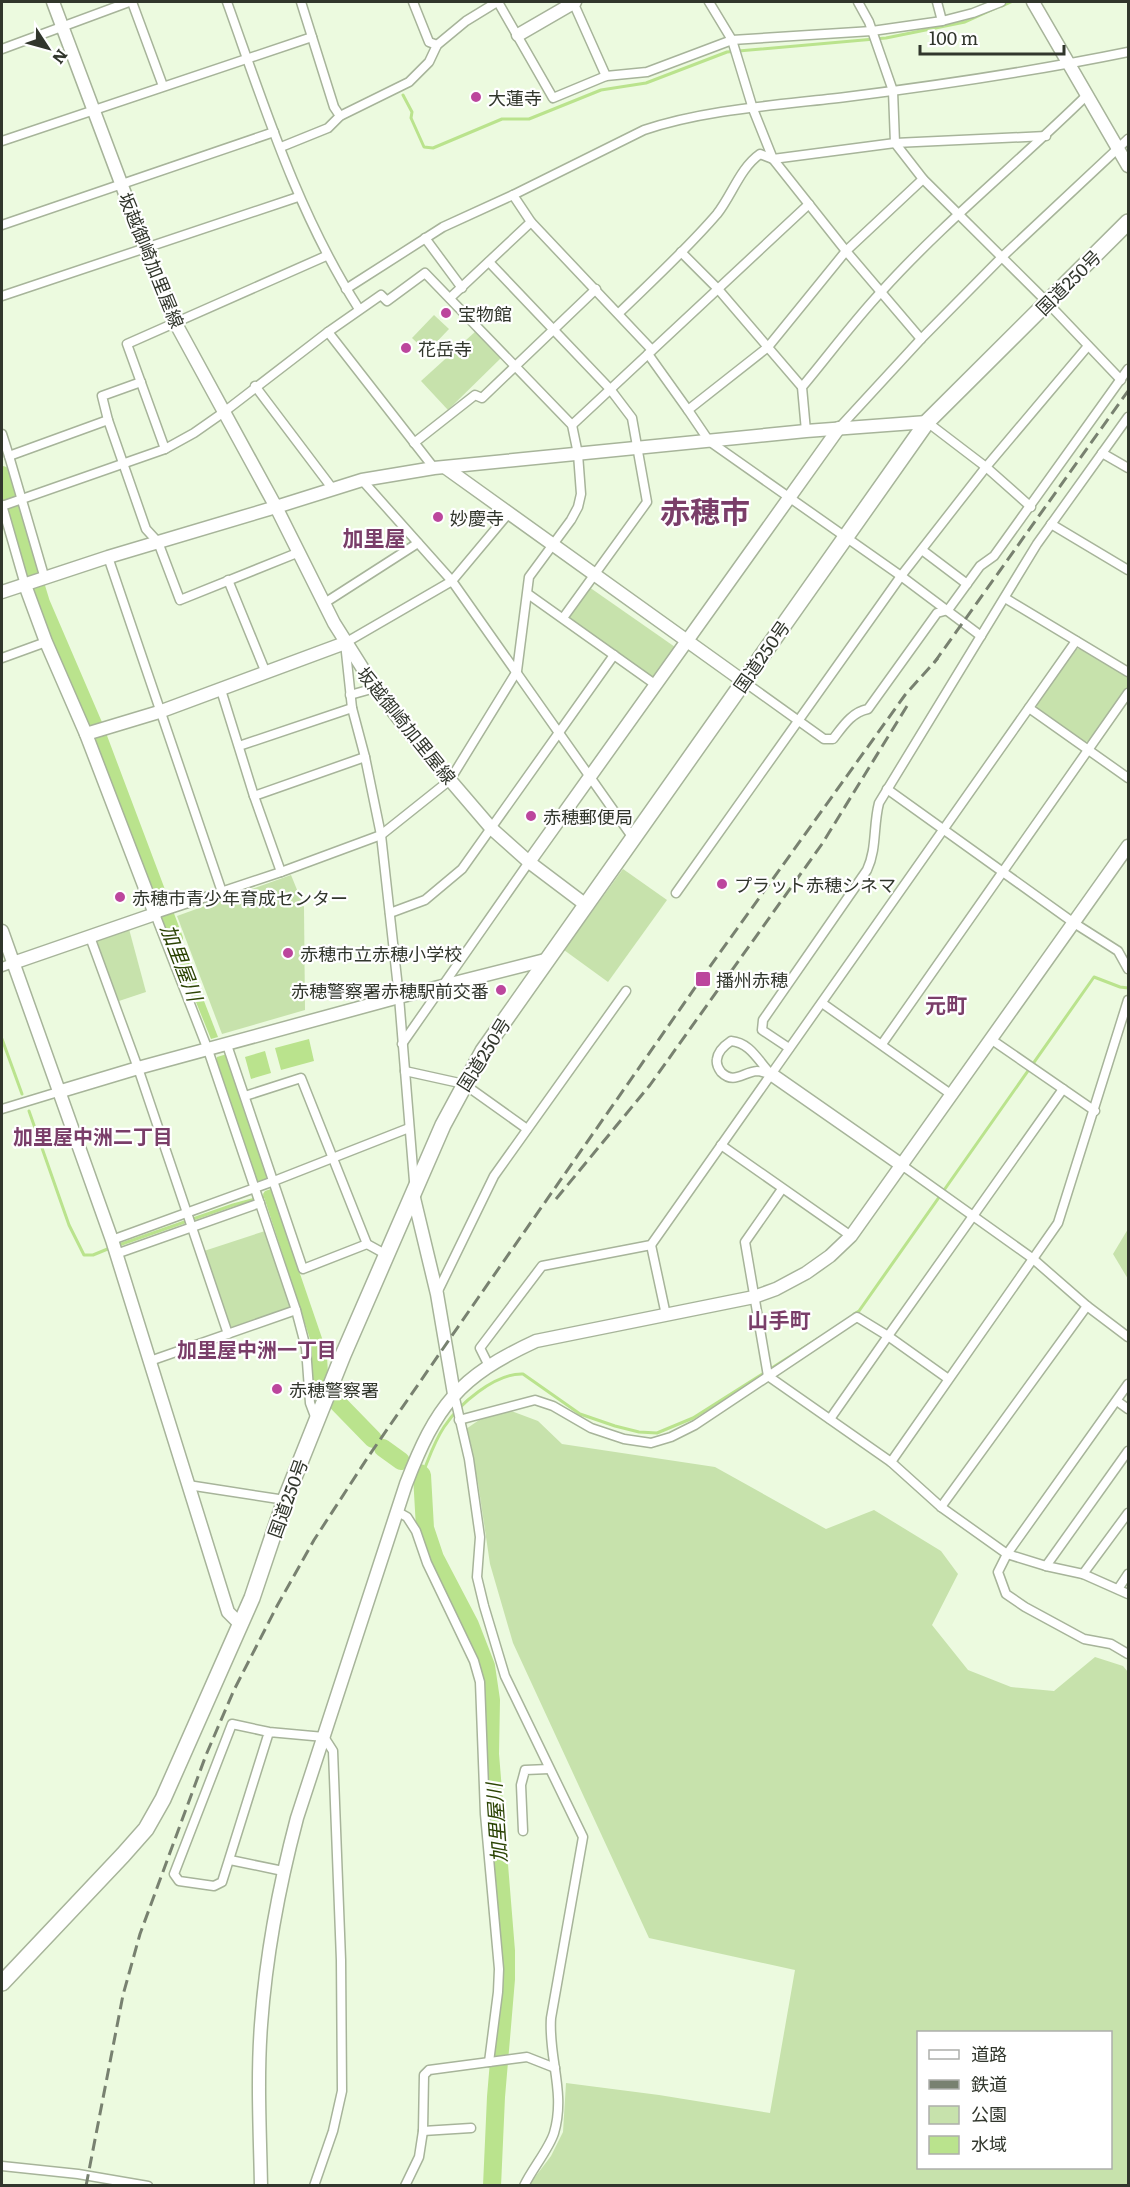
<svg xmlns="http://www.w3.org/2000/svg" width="1130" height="2187" viewBox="0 0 1130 2187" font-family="Literata,'Noto Sans JP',serif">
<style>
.green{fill:#c7e2ac;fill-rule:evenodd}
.water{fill:#bae38d}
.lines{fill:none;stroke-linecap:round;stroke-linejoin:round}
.stream{stroke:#bae38d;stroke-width:3}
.river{stroke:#bae38d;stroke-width:18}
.street-casing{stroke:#a7b49a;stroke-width:11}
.secondary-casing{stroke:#a7b49a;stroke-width:15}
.primary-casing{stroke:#a7b49a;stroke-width:15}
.highway-casing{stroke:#a7b49a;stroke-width:18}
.street{stroke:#fff;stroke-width:8}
.secondary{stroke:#fff;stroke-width:12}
.primary{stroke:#fff;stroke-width:12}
.highway{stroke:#fff;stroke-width:15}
.rail{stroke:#788170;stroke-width:3;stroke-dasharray:12 6;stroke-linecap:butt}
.poi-dot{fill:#bc469d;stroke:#fff;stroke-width:2}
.labels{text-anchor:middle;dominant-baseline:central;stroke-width:4.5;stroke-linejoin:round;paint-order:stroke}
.poi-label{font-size:18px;fill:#31362c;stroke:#fff;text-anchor:start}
.street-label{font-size:18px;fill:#31362c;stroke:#fff}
.water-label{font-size:20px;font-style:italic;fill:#2c4404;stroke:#fff}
.neighbourhood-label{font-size:20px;font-weight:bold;fill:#7a3e69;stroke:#fff}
.quarter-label{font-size:21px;font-weight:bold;fill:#7a3e69;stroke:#fff}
.town-label{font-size:30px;font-weight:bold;fill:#7a3e69;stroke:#fff}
</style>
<rect width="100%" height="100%" fill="#ecfadf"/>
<g class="green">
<path d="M434,315L449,329L427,352L412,338Z"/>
<path d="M476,331L502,357L448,410L421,381Z"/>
<path d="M589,587L675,647L654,677H651L569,619L568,615Z"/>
<path d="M1077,649H1081L1128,677V687L1091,741L1085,742L1037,709V704Z"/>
<path d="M623,869L667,900L608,982L564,950Z"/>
<path d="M291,875L304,907L305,1010L222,1034L177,916Z"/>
<path d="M129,929L146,992L119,1001L95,941Z"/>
<path d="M1128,1229V1279L1113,1254Z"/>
<path d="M265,1231L290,1305L288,1309L233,1328L228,1326L204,1251Z"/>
<path d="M506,1409L538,1421L562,1444L715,1467L826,1529L874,1510L941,1551L958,1574L932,1625L968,1670L1011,1687L1054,1691L1095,1657L1123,1666L1128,1672V2185H530L532,2181L551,2156L563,2132L566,2083L659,2095L770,2113L795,1970L649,1938L513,1643L490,1564L478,1483L466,1429L482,1418ZM918,2032H1110V2168H918Z"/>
</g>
<g class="water">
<path d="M171,916L218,1037L211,1039L163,921L165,918Z"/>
<path d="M309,1039L314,1061L281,1070L275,1048Z"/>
<path d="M265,1051L271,1073L251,1079L245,1057Z"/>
<path d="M227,1054L269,1178L258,1183L216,1060L217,1057Z"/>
<path d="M271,1189L323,1341C325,1357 323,1373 317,1388L315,1387L310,1339L263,1194L265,1191Z"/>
</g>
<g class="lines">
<g class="stream">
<path d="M1002,6L1011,2"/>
<path d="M403,95L412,112L411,118L424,147L433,148L502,119H529L601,90L646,83L727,52L886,38L965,22L996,8"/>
<path d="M2,1039L22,1094"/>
<path d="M29,1111L69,1225L84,1255H93L110,1248"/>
<path d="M116,1246L233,1205L267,1196"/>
<path d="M854,1314L859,1311L1094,977L1120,987L1128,988"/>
<path d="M422,1475C429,1458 434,1442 444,1427C459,1404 495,1373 523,1374L580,1414L615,1426L639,1432L657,1433L693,1418L819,1338"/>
</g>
<g class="river">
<path d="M2,475L41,603L93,724L174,939"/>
<path d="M318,1356L319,1374L335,1400L373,1439"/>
<path d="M383,1448L401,1461"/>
<path d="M420,1473L422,1475L425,1528L435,1558L470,1625L486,1666L491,1700L490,1754L506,1951V1979L496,2097L492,2186"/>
</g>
<g class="street-casing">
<g id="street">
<path d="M132,2L163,86"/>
<path d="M227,2C265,108 298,214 359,309"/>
<path d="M301,2L334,107L340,116"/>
<path d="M413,2L429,42L437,45"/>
<path d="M498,2L553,98L606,76L647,72L732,40L872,31L942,21L973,13L1001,2"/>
<path d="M573,2L606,76"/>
<path d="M709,2L732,40L753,109L773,159L846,251L921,339"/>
<path d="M858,2L869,22L893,91L895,143L923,179L1042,297L1121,380"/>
<path d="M937,2L942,21"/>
<path d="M2,49L129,2"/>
<path d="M2,141L312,37"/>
<path d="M281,147L328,128L340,116L409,82L429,62L437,45L466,21L497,2"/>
<path d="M923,179L846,251L768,347L688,410L709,441L901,576L981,636"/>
<path d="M513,195L531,222L652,350"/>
<path d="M2,225L274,132"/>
<path d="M425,238L462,288"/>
<path d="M681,252L718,289L802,387"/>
<path d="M489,262L610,389L632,418L647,502L563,618"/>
<path d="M346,289L443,227L513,195L644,130C706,109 781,105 846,97C941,85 1035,71 1128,52"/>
<path d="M2,296L298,197"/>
<path d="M450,298L531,222"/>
<path d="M619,313C652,281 687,249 717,214C732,195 740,168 760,154L773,159L895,143L1046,136"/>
<path d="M648,354L688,410"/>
<path d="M255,386L332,488"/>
<path d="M108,420L102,396L141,382"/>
<path d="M927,422L986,467L1031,507"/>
<path d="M572,425L809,204"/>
<path d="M839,428L921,339L1002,257L1128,139"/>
<path d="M806,431L802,387C828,356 853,322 881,292C944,222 1019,162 1086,96"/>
<path d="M2,434L9,456"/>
<path d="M414,443L475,395L482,398L596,289"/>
<path d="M165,449L127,344L326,256"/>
<path d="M1102,453L1128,468"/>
<path d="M362,480L452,581L633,838"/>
<path d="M2,505L25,585"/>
<path d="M2,506L165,449L194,433L224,412L328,332L434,468"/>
<path d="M1051,524L1128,570"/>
<path d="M922,550L967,584"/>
<path d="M108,557L222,892"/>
<path d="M45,579L9,456L108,420L146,529L158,542L180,600L297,553"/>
<path d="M228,580L266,673"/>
<path d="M528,594L656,685"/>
<path d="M1005,598L1128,672"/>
<path d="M323,604L418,543"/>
<path d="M2,658L46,642"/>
<path d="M743,681L824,739H833C843,726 852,712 868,709L937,613L948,610L980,566L994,556L1128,369"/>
<path d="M221,690L254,796L281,872"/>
<path d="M350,695L375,688"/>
<path d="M1029,708L1128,778"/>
<path d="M239,746L352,708"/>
<path d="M887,789L1074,923L1118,951L1128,969"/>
<path d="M254,796L365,757"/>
<path d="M676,893L901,576L986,467L1088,346"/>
<path d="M390,913L425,900L462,869L614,655"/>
<path d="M90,937L138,1068L228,1334"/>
<path d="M2,967L13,963"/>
<path d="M822,1003L952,1095"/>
<path d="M992,1040L1095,1111"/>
<path d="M731,1041C751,1043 758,1061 771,1074C767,1074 761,1071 757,1071C743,1072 734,1085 721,1072C718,1068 716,1064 717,1059C718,1051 725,1045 731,1041Z"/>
<path d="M402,1044L529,862"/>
<path d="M882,1044L1128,693"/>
<path d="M227,1045L303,1269L367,1244"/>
<path d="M789,1048L762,1030L763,1020L867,870C877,849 873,826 879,803L1037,544L1128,417"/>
<path d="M405,1071L464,1084L527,1129"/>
<path d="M245,1096L301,1078L367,1244L387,1255"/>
<path d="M2,1109L58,1092"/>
<path d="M721,1145L851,1236"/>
<path d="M903,1166L1032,1258L1087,1306L1128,1337"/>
<path d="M414,1181L399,997L381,835L365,757L352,708L345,643L452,581L508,514"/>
<path d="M782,1189L745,1242L768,1376L891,1462L941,1507L1007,1554L1046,1566L1083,1574L1128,1594"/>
<path d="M112,1240L274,1181L409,1128"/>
<path d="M651,1245L666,1315"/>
<path d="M116,1254L260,1203"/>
<path d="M437,1293L494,1176L626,991"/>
<path d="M150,1361L296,1310"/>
<path d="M489,1366L480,1348L542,1266L651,1245L1076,641"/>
<path d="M1128,1384L1007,1554L998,1572L1006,1594L1025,1607L1084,1639L1111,1644L1128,1654"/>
<path d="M454,1394L469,1459L480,1537L477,1577L484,1606L505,1676L583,1837L551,2018C548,2057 566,2093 554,2133C549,2149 532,2169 524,2186"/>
<path d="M1117,1401L1128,1409"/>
<path d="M316,1419L310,1403L306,1348L296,1310L208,1050L155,914L281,872L381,835L450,780L517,671L529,577L571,520L578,507L581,494L578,454L572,425L425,273L387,301L381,295L328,332"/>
<path d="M830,1419L888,1336L947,1378"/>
<path d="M459,1420L535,1400L553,1406L591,1428L624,1439L651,1443L671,1437L695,1425L857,1317L888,1336L1063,1089"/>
<path d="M891,1462L1058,1223L1128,1000"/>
<path d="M188,1485L285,1500"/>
<path d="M941,1507L1087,1306"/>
<path d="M398,1512L407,1517L416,1531L427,1563L474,1661L480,1682L485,1814L499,1969L498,1992L489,2062"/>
<path d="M1046,1566L1128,1451"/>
<path d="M1083,1574L1128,1513"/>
<path d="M1118,1589L1128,1574"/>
<path d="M269,1732L222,1882L214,1886L179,1881L174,1874L232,1724L269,1732L324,1737L333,1751L341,1960L342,2091L333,2131L314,2186"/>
<path d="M523,1831L521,1785L525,1770L549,1769"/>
<path d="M230,1860L283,1871"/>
<path d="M423,2131L471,2128"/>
<path d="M2,2166L78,2174L148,2186"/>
<path d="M405,2186L419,2157L423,2131L424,2075L429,2070L527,2057L555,2068"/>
</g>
</g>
<g class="secondary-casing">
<g id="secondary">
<path d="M53,2L145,247L176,324L276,507L362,480L434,468L806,431L927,422"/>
<path d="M1033,2L1128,166"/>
<path d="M518,35L575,2"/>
<path d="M446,468L743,681"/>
<path d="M86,734L159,712L345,643"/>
<path d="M529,862L839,428"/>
<path d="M2,931L112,1240L228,1612L241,1625"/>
<path d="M13,963L155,914L86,734L46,642L25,585"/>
<path d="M771,1074L903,1166"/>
<path d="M58,1092L138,1068L399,997L545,960"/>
<path d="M413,1194L437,1294L454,1394"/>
<path d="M261,2186C260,2132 257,2079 261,2025C266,1955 279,1886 297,1818L406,1484C436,1406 458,1377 536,1341L754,1297L776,1289L806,1273L830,1256L851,1236L1128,846"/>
</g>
</g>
<g class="primary-casing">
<path id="primary" d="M2,592L108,557L276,507L334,623L375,688L408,731L492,829L529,862L586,905"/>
</g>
<g class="highway-casing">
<path id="highway" d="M2,1983L123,1855L146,1829L163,1799L252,1598L285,1500L343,1355L443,1125L483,1051L927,422L1128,222"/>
</g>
<use href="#street" class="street"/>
<use href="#secondary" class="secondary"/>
<use href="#primary" class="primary"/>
<use href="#highway" class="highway"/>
<g class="rail">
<path d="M934,663L1128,391"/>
<path d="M556,1199L650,1085L822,844L907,706"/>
<path d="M86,2186L123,1995L140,1934L206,1755L234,1690L277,1606L314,1540L368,1457L478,1298L706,972L905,695L938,658"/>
</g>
</g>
<g class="poi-dot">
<circle cx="476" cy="97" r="6"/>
<circle cx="446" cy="313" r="6"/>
<circle cx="406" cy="348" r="6"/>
<circle cx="438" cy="517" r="6"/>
<circle cx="531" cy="816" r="6"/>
<circle cx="722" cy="884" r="6"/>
<circle cx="120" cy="897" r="6"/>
<circle cx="288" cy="953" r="6"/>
<rect x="695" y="971" width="16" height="16" rx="3"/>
<circle cx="501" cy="990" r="6"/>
<circle cx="277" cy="1389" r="6"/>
</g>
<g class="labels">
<g class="poi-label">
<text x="488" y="97">大蓮寺</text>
<text x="458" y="313">宝物館</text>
<text x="418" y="348">花岳寺</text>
<text x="450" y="517">妙慶寺</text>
<text x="543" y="816">赤穂郵便局</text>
<text x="734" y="884">プラット赤穂シネマ</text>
<text x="132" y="897">赤穂市青少年育成センター</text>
<text x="300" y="953">赤穂市立赤穂小学校</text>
<text x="716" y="979">播州赤穂</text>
<text x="489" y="990" text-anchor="end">赤穂警察署赤穂駅前交番</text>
<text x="289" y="1389">赤穂警察署</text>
</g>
<g class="street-label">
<text transform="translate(152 260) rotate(68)">坂越御崎加里屋線</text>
<text transform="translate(1068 282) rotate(-45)">国道250号</text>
<text transform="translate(761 656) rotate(-55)">国道250号</text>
<text transform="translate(407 725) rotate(51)">坂越御崎加里屋線</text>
<text transform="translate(483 1054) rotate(-58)">国道250号</text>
<text transform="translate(287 1498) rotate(-70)">国道250号</text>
</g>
<g class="water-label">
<text transform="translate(183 962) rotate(69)">加里屋川</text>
<text transform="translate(495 1823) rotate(-94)">加里屋川</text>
</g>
<g class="neighbourhood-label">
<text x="93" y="1135">加里屋中洲二丁目</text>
<text x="257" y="1348">加里屋中洲一丁目</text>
</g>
<g class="quarter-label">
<text x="374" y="536">加里屋</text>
<text x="946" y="1003">元町</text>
<text x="779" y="1318">山手町</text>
</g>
<g class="town-label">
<text x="705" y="510">赤穂市</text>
</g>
</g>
<rect width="1130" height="2187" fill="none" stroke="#31362c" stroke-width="6"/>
<rect x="917" y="2031" width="195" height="138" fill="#ffffff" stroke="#adafab" stroke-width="1.5"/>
<rect x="929" y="2050" width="30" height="9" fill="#ffffff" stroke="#adafab" stroke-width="1.5"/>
<text x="971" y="2061" font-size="18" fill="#31362c">道路</text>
<rect x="929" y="2080" width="30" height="9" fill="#788170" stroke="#adafab" stroke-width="1.5"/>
<text x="971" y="2091" font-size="18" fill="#31362c">鉄道</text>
<rect x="929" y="2106" width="30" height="18" fill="#c7e2ac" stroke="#adafab" stroke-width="1.5"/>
<text x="971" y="2121" font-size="18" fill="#31362c">公園</text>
<rect x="929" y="2136" width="30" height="18" fill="#bae38d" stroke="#adafab" stroke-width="1.5"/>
<text x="971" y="2151" font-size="18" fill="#31362c">水域</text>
<g transform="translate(48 48) rotate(126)" stroke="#ffffff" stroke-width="4.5" paint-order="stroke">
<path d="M0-4.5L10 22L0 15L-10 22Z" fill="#31362c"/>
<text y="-9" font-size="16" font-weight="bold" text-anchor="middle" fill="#31362c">N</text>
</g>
<path d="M920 45v9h144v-9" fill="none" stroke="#31362c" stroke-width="3"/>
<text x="929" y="45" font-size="18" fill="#31362c" stroke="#ffffff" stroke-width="4.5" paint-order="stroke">100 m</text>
</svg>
